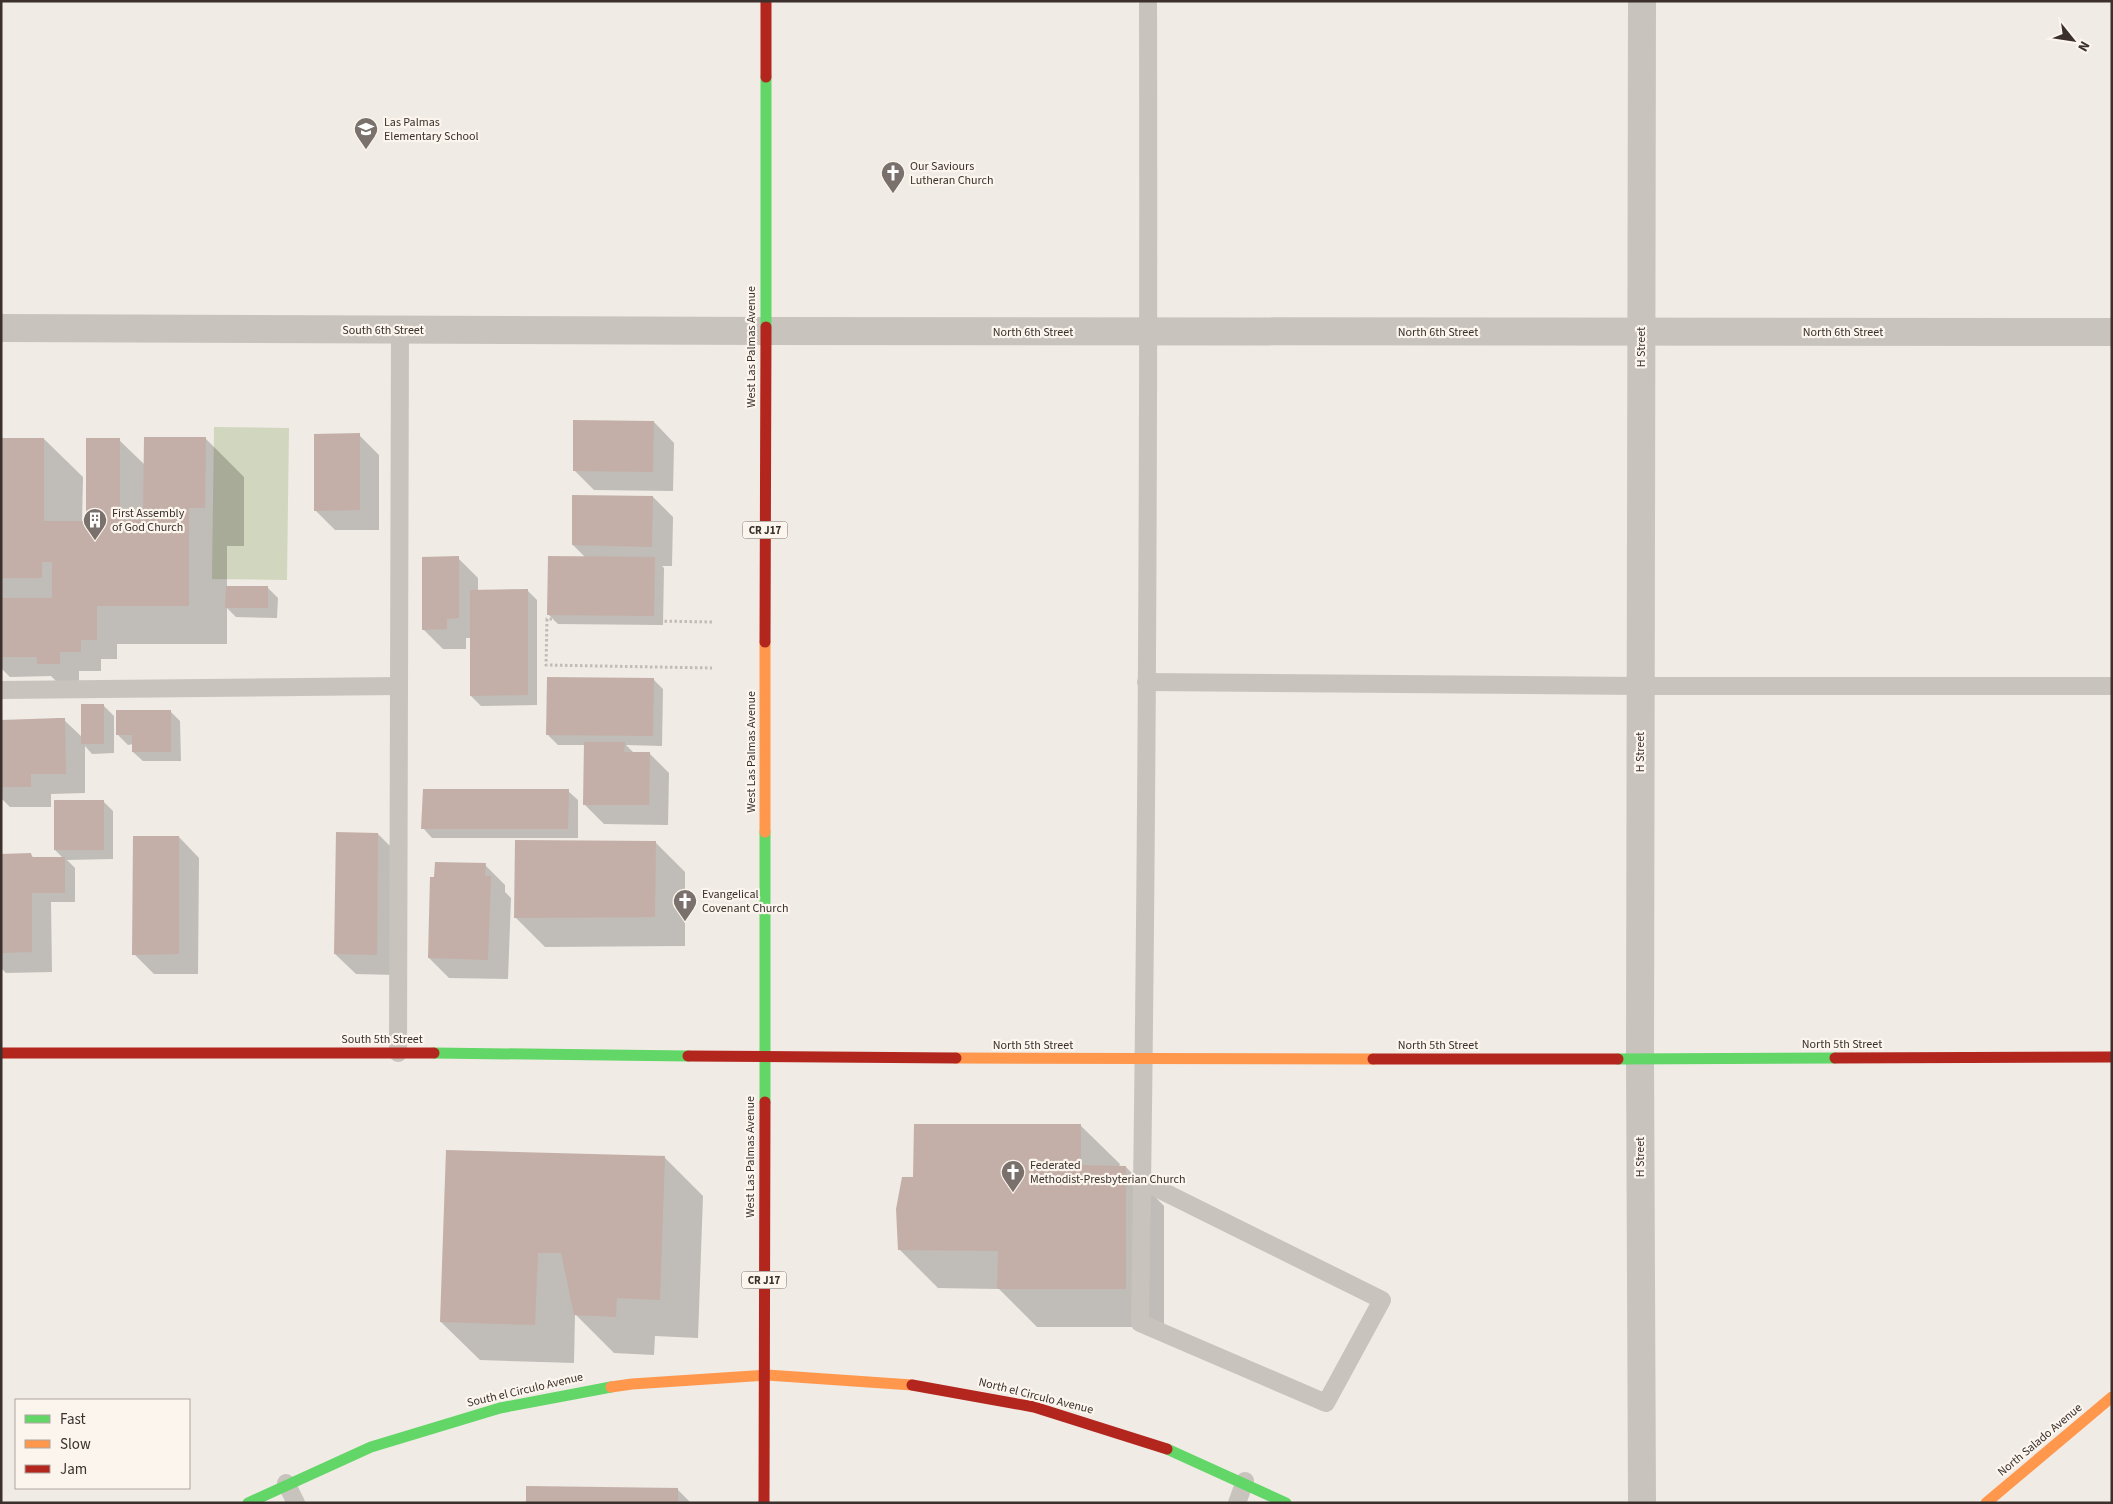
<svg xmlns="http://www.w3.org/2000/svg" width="2113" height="1504" viewBox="0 0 2113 1504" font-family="'Source Sans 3',sans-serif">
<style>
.green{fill:#d1d6bf}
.shadow{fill:#0003}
.building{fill:#c3afa7}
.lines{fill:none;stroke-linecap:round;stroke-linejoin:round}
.path{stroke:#c2bbb6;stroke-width:3;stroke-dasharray:2.5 2.5;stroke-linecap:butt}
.lane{stroke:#c9c3be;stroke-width:18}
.street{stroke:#c9c3be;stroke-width:28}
.fast{stroke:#63d668;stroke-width:11}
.slow{stroke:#ff974d;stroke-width:11}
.jam{stroke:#b3261e;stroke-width:11}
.labels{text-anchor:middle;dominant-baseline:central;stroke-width:4.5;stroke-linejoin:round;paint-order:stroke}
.shield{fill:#fbf5ee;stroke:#756b66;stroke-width:1}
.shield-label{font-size:11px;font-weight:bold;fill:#3b302b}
.poi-label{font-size:12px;fill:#3b302b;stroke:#fbf5ee;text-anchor:start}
.street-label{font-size:12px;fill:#3b302b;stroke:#fbf5ee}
</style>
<rect width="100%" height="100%" fill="#f0ebe5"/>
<path class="green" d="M214,427L289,428L287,580L212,579Z"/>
<g class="shadow">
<path d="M654,422L674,443L673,491L594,490L574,470Z"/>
<path d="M359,435L379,455V530H335L315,510Z"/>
<path d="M205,438L244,477V546H227V587L268,588L278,598L277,618L236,617L227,608V644H117V659H101V671H79V684L58,683L51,676L10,677L1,668V439H44L83,477L82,522H87L119,440L145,465Z"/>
<path d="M653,497L673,517L672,566H662L664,568L663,625L558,624L548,614L586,558L573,545Z"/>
<path d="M458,558L478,578V591L527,590L537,600V705L481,706L471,696V638H466V649H443L423,629Z"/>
<path d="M653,679L663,689L662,746L626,745L634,753H649L669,773L668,825L604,824L584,804L585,745H558L548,735Z"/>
<path d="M104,706L114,716V753L92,754L85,746V793L51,794V807H10L1,798V721L64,720L83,738Z"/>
<path d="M170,711L180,721L181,761H143L133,752V744L128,745L118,735Z"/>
<path d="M568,791L578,800V838H432L423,828Z"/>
<path d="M103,801L113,811V859L67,860L75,868V902H51L52,972L6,973L1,968V855H31L34,858H63L55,850Z"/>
<path d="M378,834L398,854L396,975L356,974L335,954Z"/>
<path d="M179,837L199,858L198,974H154L134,954Z"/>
<path d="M656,843L685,872V946L545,947L515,917Z"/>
<path d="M485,865L505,885V892L511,898L508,979L449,978L429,958Z"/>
<path d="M1081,1126L1120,1164L1119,1167H1126L1164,1206V1327H1037L999,1289L938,1288L900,1250L914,1178Z"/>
<path d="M664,1157L703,1196L698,1338L655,1336L654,1355L614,1353L575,1314L574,1363L480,1360L441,1322Z"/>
<path d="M677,1489L691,1503H527Z"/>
</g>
<g class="building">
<path d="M573,420L654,421L653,472L573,471Z"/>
<path d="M360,433V510L314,511V434Z"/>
<path d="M144,437H206L205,508H189V606H97V640H81V652H60V664H37V657H1V598H52V562H42V578H1V438H44V521H86V438H120V520H143Z"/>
<path d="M572,495L653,496L652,547L572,545Z"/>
<path d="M459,556V618L447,619V629L422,630V557Z"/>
<path d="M548,556L655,557L654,616L547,615Z"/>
<path d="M226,586H268V608H225Z"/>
<path d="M528,589V695L470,696V590Z"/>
<path d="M547,677L654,678L653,736L546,735Z"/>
<rect x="81" y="704" width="23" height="40"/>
<path d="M116,710H171V752H132V735H116Z"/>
<path d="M59,718H65L66,774H31V787H1V720Z"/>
<path d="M584,742H625L624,752H650L649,805H583Z"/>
<path d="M423,789H569L568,829H421Z"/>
<rect x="54" y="800" width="50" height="50"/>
<path d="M336,832L378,833L377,955L334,954Z"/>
<path d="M133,836H179V954L132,955Z"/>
<path d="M515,840L656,841L655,917L514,918Z"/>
<path d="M31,853L32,857H65V893H32V952L1,953V854Z"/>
<path d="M435,862L486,863L485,876H491L488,960L428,958L430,877H434Z"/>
<path d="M914,1124H1081V1165L1126,1166V1289H997L998,1251L898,1250L896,1209L902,1177H913Z"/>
<path d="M446,1150L665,1156L660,1300L617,1298L616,1317L574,1315L561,1253H538L535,1325L440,1322Z"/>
<path d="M526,1486L678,1488V1503H526Z"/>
</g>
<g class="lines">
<path class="path" d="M712,622L547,619L546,665L712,668"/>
<g class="lane">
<path d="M1146,682L1641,686H2112"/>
<path d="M1,690L399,686"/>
<path d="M398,1053L400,330"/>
<path d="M1142,1181L1382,1300L1326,1403L1140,1323C1147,883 1149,442 1148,1"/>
<path d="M286,1483L296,1503"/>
<path d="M1237,1503L1245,1481"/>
</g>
<g class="street">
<path d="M1642,1L1640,1059L1642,1503"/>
<path d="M1,328L765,331L2112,332"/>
</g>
<g class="fast">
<path d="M766,327V77"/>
<path d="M434,1053L688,1056"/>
<path d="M1618,1059L1835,1058"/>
<path d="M765,1102V832"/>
<path d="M1167,1449L1286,1503"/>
<path d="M248,1503L371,1447L500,1408L611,1387"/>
</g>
<g class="slow">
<path d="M765,832V642"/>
<path d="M956,1058L1373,1059"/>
<path d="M611,1387L632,1384L767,1375L912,1385"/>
<path d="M1986,1503L2112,1397"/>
</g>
<g class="jam">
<path d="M766,77V1"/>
<path d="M765,642L766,327"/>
<path d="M1,1053H434"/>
<path d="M688,1056L956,1058"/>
<path d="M1835,1058L2112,1057"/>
<path d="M1373,1059H1618"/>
<path d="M912,1385L1034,1407L1167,1449"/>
<path d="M764,1503L765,1102"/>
</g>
</g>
<defs>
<g id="school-pin" transform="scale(1.25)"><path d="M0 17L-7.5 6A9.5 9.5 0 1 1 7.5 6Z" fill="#7a716c" stroke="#fbf5ee"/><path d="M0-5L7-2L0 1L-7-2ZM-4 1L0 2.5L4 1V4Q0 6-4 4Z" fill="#fff"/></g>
<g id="church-pin" transform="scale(1.25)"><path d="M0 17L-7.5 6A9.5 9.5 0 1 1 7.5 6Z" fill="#7a716c" stroke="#fbf5ee"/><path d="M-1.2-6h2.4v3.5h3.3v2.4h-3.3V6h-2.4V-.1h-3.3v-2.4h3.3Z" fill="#fff"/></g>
<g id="building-pin" transform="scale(1.25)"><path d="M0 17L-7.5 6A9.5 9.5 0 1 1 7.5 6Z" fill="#7a716c" stroke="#fbf5ee"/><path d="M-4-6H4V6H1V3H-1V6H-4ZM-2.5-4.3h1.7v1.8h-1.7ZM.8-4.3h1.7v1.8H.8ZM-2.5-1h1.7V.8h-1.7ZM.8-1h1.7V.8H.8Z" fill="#fff"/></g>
</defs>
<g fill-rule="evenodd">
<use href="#school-pin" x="366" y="129"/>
<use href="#church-pin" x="893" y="173"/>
<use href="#building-pin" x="95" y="520"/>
<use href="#church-pin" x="685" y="901"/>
<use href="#church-pin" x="1013" y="1172"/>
</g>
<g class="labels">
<g class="shield">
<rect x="742.5" y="521.5" width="45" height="17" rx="4"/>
<rect x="741.5" y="1271.5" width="45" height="17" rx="4"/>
</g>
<g class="shield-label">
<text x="765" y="530">CR J17</text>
<text x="764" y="1280">CR J17</text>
</g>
<g class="poi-label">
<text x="384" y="122">Las Palmas<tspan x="384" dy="14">Elementary School</tspan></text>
<text x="910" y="166">Our Saviours<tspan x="910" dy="14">Lutheran Church</tspan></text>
<text x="112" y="513">First Assembly<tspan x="112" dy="14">of God Church</tspan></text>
<text x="702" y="894">Evangelical<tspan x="702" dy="14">Covenant Church</tspan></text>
<text x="1030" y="1165">Federated<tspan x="1030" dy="14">Methodist-Presbyterian Church</tspan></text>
</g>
<g class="street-label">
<text x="383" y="330">South 6th Street</text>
<text x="1033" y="332">North 6th Street</text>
<text x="1438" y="332">North 6th Street</text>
<text x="1843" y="332">North 6th Street</text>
<text transform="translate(751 347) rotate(-90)">West Las Palmas Avenue</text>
<text transform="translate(1641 347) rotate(-90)">H Street</text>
<text transform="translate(751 752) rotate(-90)">West Las Palmas Avenue</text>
<text transform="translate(1640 752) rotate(-90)">H Street</text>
<text x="382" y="1039">South 5th Street</text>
<text x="1842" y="1044">North 5th Street</text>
<text x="1033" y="1045">North 5th Street</text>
<text x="1438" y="1045">North 5th Street</text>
<text transform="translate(750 1157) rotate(-90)">West Las Palmas Avenue</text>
<text transform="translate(1640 1157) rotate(-90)">H Street</text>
<text transform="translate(525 1390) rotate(-13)">South el Circulo Avenue</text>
<text transform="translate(1036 1396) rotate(14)">North el Circulo Avenue</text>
<text transform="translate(2040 1440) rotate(-40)">North Salado Avenue</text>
</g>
</g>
<rect width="2113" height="1504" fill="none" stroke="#3b302b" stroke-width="5"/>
<rect x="15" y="1399" width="175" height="90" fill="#fbf5ee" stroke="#aea6a0"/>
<rect x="25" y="1415" width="25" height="8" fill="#63d668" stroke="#aea6a0"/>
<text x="60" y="1424" font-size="15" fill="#3b302b">Fast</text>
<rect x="25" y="1440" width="25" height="8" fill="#ff974d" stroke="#aea6a0"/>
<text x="60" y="1449" font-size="15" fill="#3b302b">Slow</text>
<rect x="25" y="1465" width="25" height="8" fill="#b3261e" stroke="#aea6a0"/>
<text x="60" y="1474" font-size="15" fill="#3b302b">Jam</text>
<g transform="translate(2073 40) rotate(120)" stroke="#fbf5ee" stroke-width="4" paint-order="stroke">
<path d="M0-4L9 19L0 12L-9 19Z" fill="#3b302b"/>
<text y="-8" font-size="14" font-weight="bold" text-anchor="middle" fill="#3b302b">N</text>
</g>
</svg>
